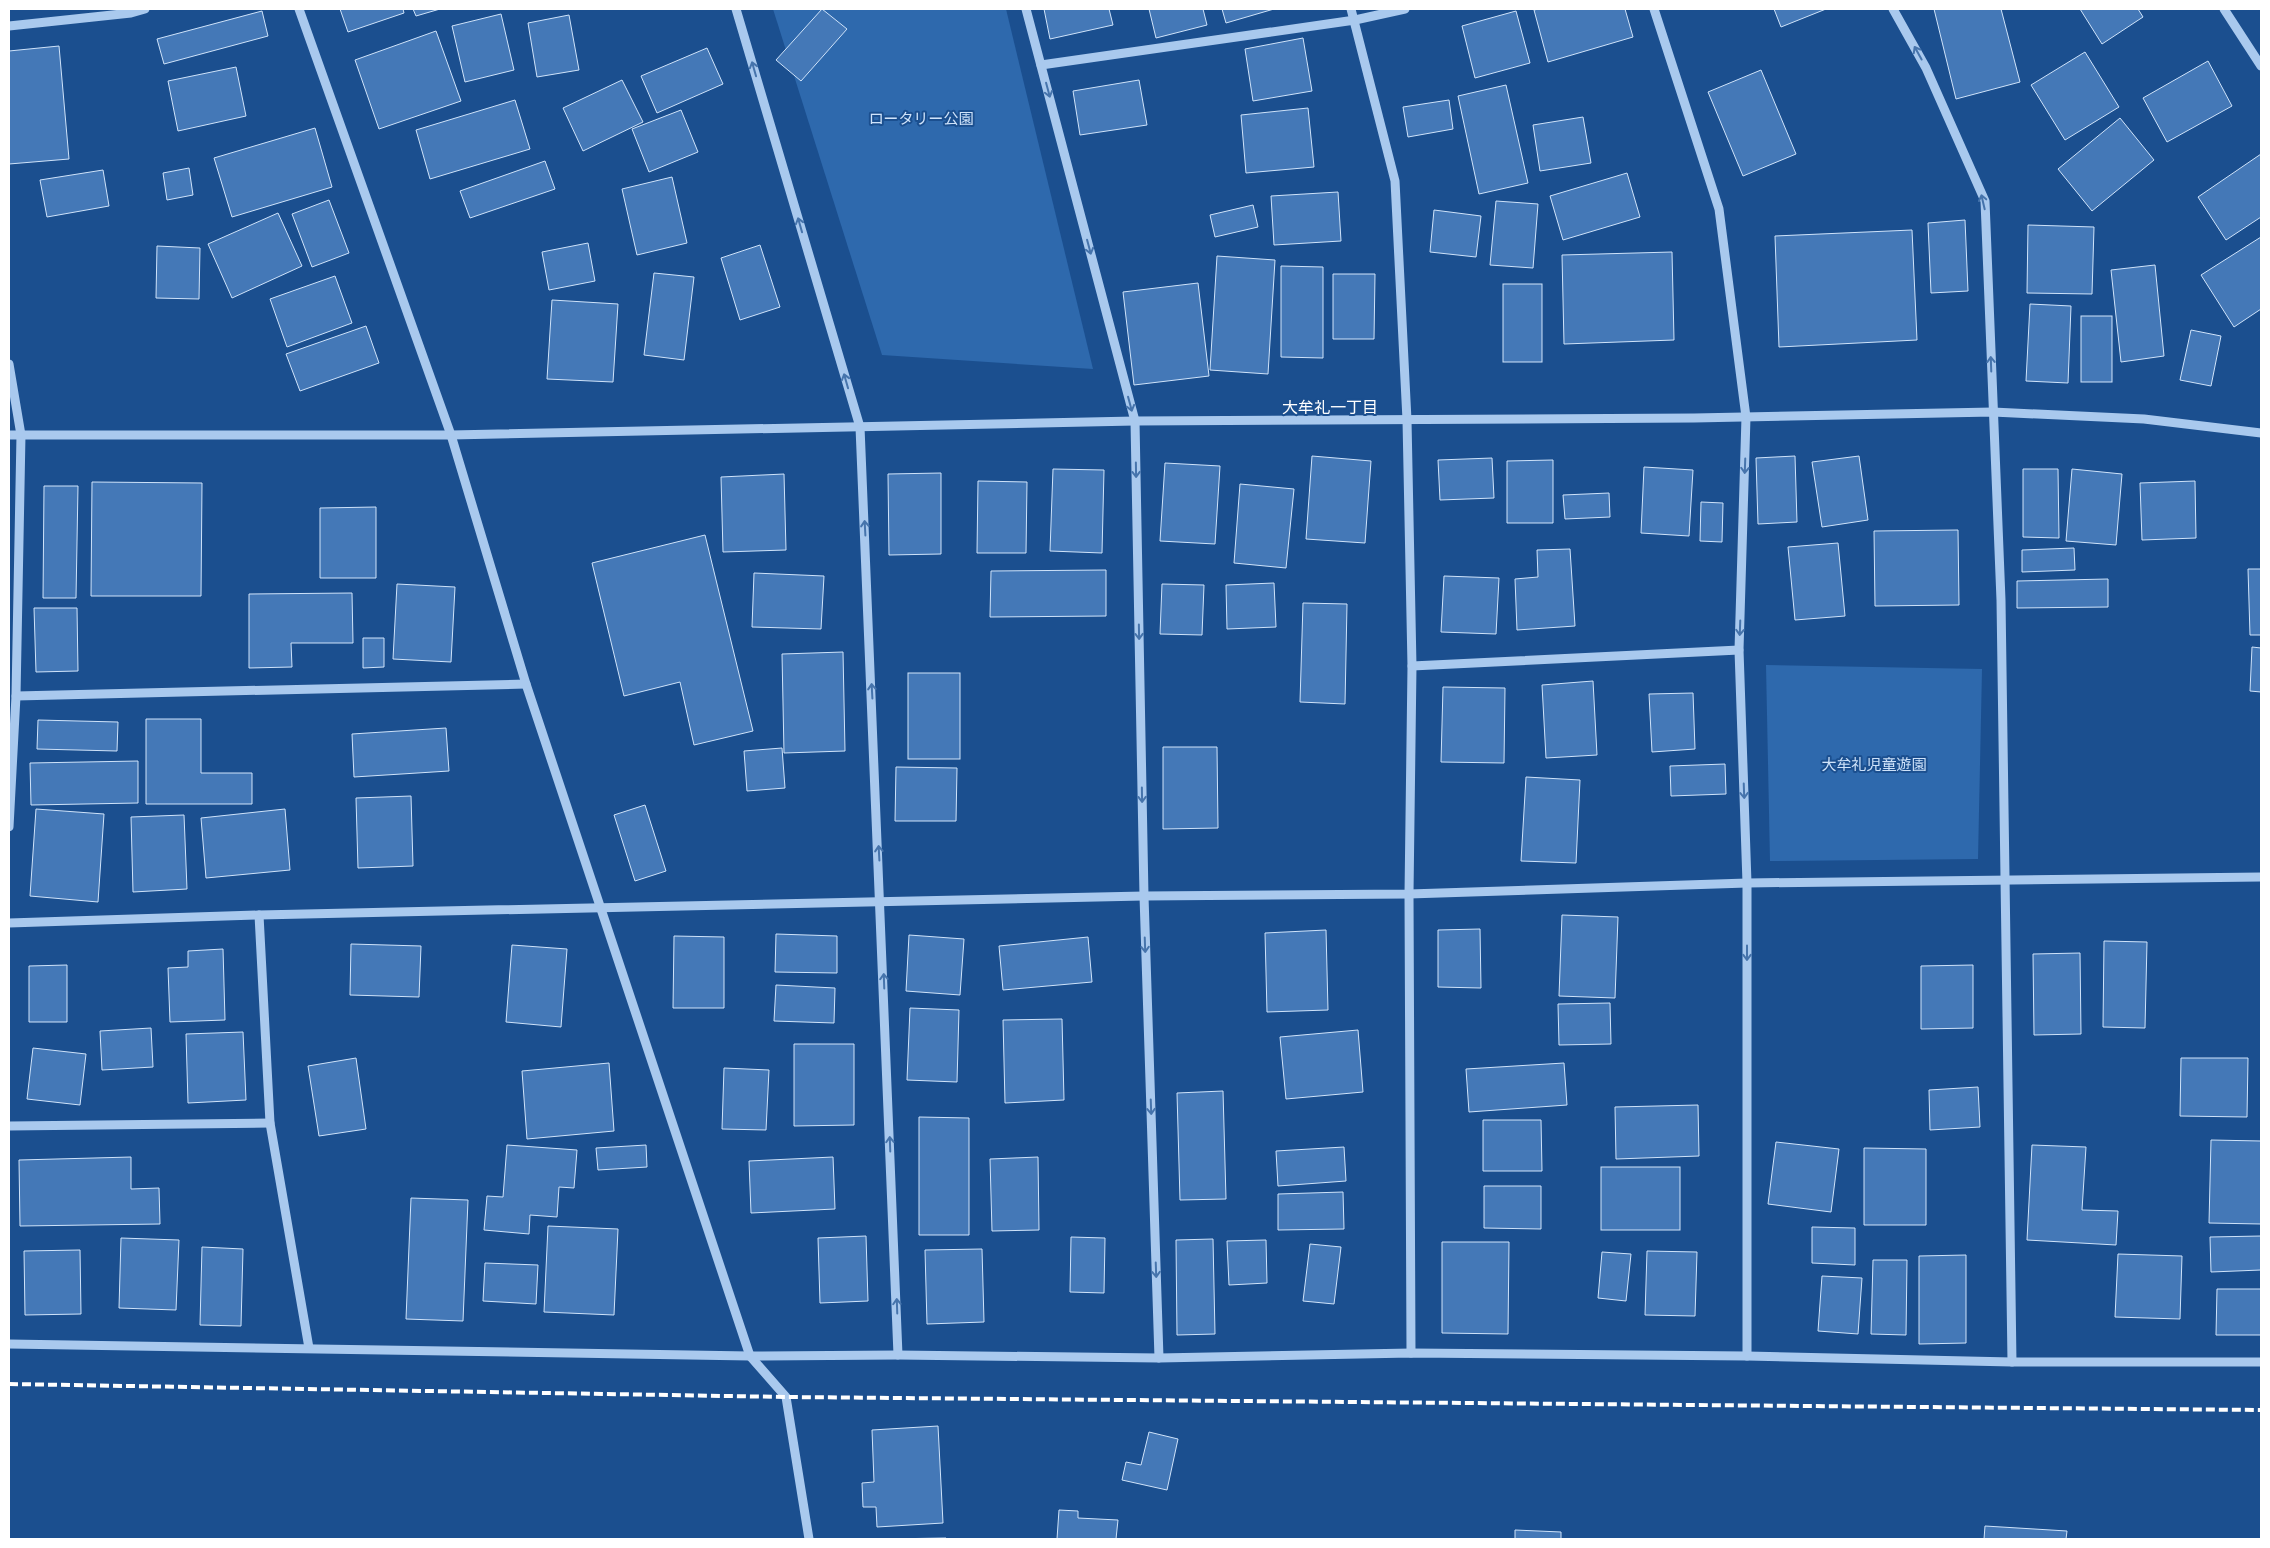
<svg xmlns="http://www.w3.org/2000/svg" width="2270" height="1548" viewBox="0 0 2270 1548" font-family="'PT Sans Narrow','Noto Sans JP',sans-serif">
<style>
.green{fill:#2e69ad}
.building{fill:#4478b7;stroke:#cfe3fa}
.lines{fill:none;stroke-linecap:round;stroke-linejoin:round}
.minor{stroke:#a9c9ee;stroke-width:9}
.rail{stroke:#fff;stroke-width:4;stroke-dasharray:9 4;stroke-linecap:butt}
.oneway{stroke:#4674ac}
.labels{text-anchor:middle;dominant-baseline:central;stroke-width:4;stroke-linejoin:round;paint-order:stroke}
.park-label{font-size:15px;fill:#cfe3fa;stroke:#1b4f8f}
.neighbourhood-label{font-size:16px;fill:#fff;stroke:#1b4f8f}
</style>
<rect width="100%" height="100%" fill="#1b4f8f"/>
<g class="green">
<path d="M773,9H1006L1093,369L882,355Z"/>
<path d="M1766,665L1982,669L1978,859L1770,861Z"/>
</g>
<g class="building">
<path d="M340,9H403L404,13L348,32Z"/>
<path d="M413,9H440L416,16Z"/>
<path d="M822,9L847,29L801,81L776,60Z"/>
<path d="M1044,9H1109L1113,25L1050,39Z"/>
<path d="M1149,9H1203L1207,25L1156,38Z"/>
<path d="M1222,9H1274L1226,23Z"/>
<path d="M1539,9H1625L1633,37L1548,62L1534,10Z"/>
<path d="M1774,9H1826L1781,27Z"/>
<path d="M1934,9H2001L2020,82L1956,99Z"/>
<path d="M2080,9H2138L2143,17L2102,44Z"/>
<path d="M262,11L268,36L164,64L157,39Z"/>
<path d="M1516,11L1530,63L1475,78L1462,26Z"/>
<path d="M501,14L514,70L465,82L452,26Z"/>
<path d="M569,15L579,70L537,77L528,23Z"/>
<path d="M436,31L461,101L379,129L355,60Z"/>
<path d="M1303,38L1312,91L1253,101L1245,49Z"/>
<path d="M59,46L69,159L9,164V51Z"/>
<path d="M707,48L723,84L657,113L641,76Z"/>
<path d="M2085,52L2119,107L2065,140L2031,85Z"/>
<path d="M2208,61L2232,106L2167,142L2143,98Z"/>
<path d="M236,67L246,116L178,131L168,81Z"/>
<path d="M1761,70L1796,154L1743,176L1708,92Z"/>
<path d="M622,80L643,122L583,151L563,108Z"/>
<path d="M1139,80L1147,125L1080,135L1073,91Z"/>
<path d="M1506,85L1528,183L1479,194L1458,96Z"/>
<path d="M515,100L530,149L430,179L416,130Z"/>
<path d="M1449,100L1453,129L1408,137L1403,107Z"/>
<path d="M1308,108L1314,167L1246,173L1241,115Z"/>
<path d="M681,110L698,152L649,172L632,129Z"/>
<path d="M1583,117L1591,163L1540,171L1533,125Z"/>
<path d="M2120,118L2154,160L2092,211L2058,169Z"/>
<path d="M315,128L332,187L232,217L214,158Z"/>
<path d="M2261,154V217L2226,240L2198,197Z"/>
<path d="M545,161L555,189L470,218L460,191Z"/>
<path d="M189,168L193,195L167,200L163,173Z"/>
<path d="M103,170L109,206L47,217L40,180Z"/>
<path d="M1627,173L1640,217L1563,240L1550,196Z"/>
<path d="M672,177L687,243L637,255L622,189Z"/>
<path d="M1338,192L1341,241L1274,245L1271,196Z"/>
<path d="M329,200L349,253L312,267L292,214Z"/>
<path d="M1496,201L1538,204L1533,268L1490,265Z"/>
<path d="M1253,205L1258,227L1215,237L1210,215Z"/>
<path d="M1434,210L1481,216L1476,257L1430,252Z"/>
<path d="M278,213L302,266L232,298L208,244Z"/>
<path d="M1965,220L1968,291L1931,293L1928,223Z"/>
<path d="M2028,225L2094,227L2092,294L2027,293Z"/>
<path d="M1912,230L1917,340L1779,347L1775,236Z"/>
<path d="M2261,237V309L2234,327L2201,275Z"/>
<path d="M588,243L595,281L549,290L542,252Z"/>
<path d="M760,245L780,307L740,320L721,258Z"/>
<path d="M157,246L200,248L199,299L156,298Z"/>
<path d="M1672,252L1674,340L1564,344L1562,255Z"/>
<path d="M1217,256L1275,260L1268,374L1210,370Z"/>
<path d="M2155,265L2164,356L2121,362L2111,270Z"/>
<path d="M1281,266L1323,267V358L1281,357Z"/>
<path d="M654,273L694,277L684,360L644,355Z"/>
<path d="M1333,274H1375L1374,339H1333Z"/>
<path d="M335,276L352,323L287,347L270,299Z"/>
<path d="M1198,283L1209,376L1134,385L1123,292Z"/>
<rect x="1503" y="284" width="39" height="78"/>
<path d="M552,300L618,304L613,382L547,379Z"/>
<path d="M2030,304L2071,306L2068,383L2026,381Z"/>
<rect x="2081" y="316" width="31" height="66"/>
<path d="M366,326L379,363L300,391L286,354Z"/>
<path d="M2191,330L2221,336L2211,386L2180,380Z"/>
<path d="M1312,456L1371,461L1365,543L1306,539Z"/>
<path d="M1795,456L1797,522L1758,524L1756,458Z"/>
<path d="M1859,456L1868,520L1822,527L1812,462Z"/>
<path d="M1492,458L1494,498L1440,500L1438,460Z"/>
<path d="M1553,460V523H1507V461Z"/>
<path d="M1165,463L1220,466L1215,544L1160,541Z"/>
<path d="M1644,467L1693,470L1689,536L1641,533Z"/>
<path d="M1053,469L1104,470L1102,553L1050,551Z"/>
<path d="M2023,469H2058L2059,538L2023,537Z"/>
<path d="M2072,469L2122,474L2116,545L2066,541Z"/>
<path d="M941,473V554L889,555L888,474Z"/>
<path d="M784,474L786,550L723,552L721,477Z"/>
<path d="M978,481L1027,482L1026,553H977Z"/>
<path d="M2195,481L2196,538L2142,540L2140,483Z"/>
<path d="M92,482L202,483L201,596H91Z"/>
<path d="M1240,484L1294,489L1286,568L1234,563Z"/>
<path d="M44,486H78L76,598H43Z"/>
<path d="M1609,493L1610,517L1565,519L1563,495Z"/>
<path d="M1701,502L1723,503L1722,542L1700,541Z"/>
<path d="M376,507V578H320V508Z"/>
<path d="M1958,530L1959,605L1875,606L1874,531Z"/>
<path d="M705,535L753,731L694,745L680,682L624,696L592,563Z"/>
<path d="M1838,543L1845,616L1795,620L1788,547Z"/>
<path d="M2074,548L2075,570L2022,572V550Z"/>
<path d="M1570,549L1575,626L1517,630L1515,579L1538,577L1537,550Z"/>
<path d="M2248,569H2261V635H2250Z"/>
<path d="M1106,570V616L990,617L991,571Z"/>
<path d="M754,573L824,576L821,629L752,627Z"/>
<path d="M1444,576L1499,578L1496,634L1441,632Z"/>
<path d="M2108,579V607L2017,608V581Z"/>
<path d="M1274,583L1276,627L1227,629L1226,585Z"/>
<path d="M397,584L455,587L451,662L393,659Z"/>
<path d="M1162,584L1204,585L1202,635L1160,634Z"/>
<path d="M352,593L353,643H291L292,667L249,668V594Z"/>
<path d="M1303,603L1347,604L1345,704L1300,702Z"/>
<path d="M34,608H77L78,671L36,672Z"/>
<path d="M363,638H384V667L363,668Z"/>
<path d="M2252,647L2261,648V692L2250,691Z"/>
<path d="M843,652L845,751L784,753L782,654Z"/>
<rect x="908" y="673" width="52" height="86"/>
<path d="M1593,681L1597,755L1546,758L1542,685Z"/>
<path d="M1443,687L1505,688L1504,763L1441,762Z"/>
<path d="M1693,693L1695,749L1652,752L1649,694Z"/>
<path d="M146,719H201V773H252V804H146Z"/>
<path d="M38,720L118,722L117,751L37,749Z"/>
<path d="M446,728L449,771L354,777L352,734Z"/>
<path d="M1163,747H1217L1218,828L1163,829Z"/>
<path d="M782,748L785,788L747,791L744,751Z"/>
<path d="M138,761V803L31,805L30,763Z"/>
<path d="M1725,764L1726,794L1671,796L1670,766Z"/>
<path d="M896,767L957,768L956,821H895Z"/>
<path d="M1526,777L1580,780L1576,863L1521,861Z"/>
<path d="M411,796L413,866L358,868L356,798Z"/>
<path d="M645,805L666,871L635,881L614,815Z"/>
<path d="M36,809L104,814L98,902L30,896Z"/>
<path d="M285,809L290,870L206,878L201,818Z"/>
<path d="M184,815L187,889L133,892L131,817Z"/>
<path d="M1562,915L1618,917L1615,998L1559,996Z"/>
<path d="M1480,929L1481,988L1438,987V930Z"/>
<path d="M1326,930L1328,1010L1267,1012L1265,933Z"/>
<path d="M776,934L837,936V973L775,972Z"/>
<path d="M909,935L964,939L960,995L906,991Z"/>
<path d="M674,936L724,937V1008H673Z"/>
<path d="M1088,937L1092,982L1003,990L999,946Z"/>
<path d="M2104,941L2147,942L2145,1028L2103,1027Z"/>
<path d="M351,944L421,946L419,997L350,995Z"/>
<path d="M512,945L567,949L561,1027L506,1022Z"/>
<path d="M223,949L225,1020L170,1022L168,968L188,967V951Z"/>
<path d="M2080,953L2081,1034L2034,1035L2033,954Z"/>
<path d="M67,965V1022H29V966Z"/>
<path d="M1973,965V1028L1921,1029V966Z"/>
<path d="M776,985L835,988L834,1023L774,1021Z"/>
<path d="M1610,1003L1611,1044L1559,1045L1558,1004Z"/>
<path d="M910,1008L959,1010L957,1082L907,1080Z"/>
<path d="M1062,1019L1064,1100L1005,1103L1003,1020Z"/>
<path d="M151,1028L153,1067L102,1070L100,1031Z"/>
<path d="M1358,1030L1363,1092L1286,1099L1280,1037Z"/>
<path d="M243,1032L246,1100L188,1103L186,1034Z"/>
<path d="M794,1044H854V1125L794,1126Z"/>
<path d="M33,1048L86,1054L80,1105L27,1099Z"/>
<path d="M356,1058L366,1129L319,1136L308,1066Z"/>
<path d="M2181,1058H2248L2247,1117L2180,1116Z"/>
<path d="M609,1063L614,1131L527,1139L522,1071Z"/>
<path d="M1564,1063L1567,1105L1469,1112L1466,1069Z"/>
<path d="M724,1068L769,1070L766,1130L722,1129Z"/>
<path d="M1978,1087L1980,1127L1930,1130L1929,1090Z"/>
<path d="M1223,1091L1226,1199L1180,1200L1177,1093Z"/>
<path d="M1698,1105L1699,1156L1616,1159L1615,1107Z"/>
<path d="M919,1117L969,1118V1235H919Z"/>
<path d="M1483,1120H1541L1542,1171H1483Z"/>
<path d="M2211,1140L2261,1141V1224L2209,1223Z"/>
<path d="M1776,1142L1839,1149L1831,1212L1768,1204Z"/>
<path d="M507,1145L577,1150L574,1188L559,1187L557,1217L530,1215L529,1234L484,1230L487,1196L503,1197Z"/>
<path d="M646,1145L647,1167L598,1170L596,1148Z"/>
<path d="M2032,1145L2086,1147L2082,1210L2118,1211L2116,1245L2027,1240Z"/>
<path d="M1344,1147L1346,1181L1278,1186L1276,1151Z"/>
<path d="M1864,1148L1926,1149V1225H1864Z"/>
<path d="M131,1157V1189L159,1188L160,1224L20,1226L19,1160Z"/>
<path d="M833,1157L835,1209L751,1213L749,1161Z"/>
<path d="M1038,1157L1039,1230L992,1231L990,1159Z"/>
<rect x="1601" y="1167" width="79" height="63"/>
<path d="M1484,1186H1541V1229L1484,1228Z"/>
<path d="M1343,1192L1344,1229L1278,1230V1194Z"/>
<path d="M411,1198L468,1200L463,1321L406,1319Z"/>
<path d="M548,1226L618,1229L614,1315L544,1312Z"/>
<path d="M1812,1227L1855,1228V1265L1812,1263Z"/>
<path d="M866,1236L868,1301L820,1303L818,1238Z"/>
<path d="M2261,1236V1270L2211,1272L2210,1237Z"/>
<path d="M1071,1237L1105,1238L1104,1293L1070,1292Z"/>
<path d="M121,1238L179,1240L176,1310L119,1308Z"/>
<path d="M1213,1239L1215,1334L1177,1335L1176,1240Z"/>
<path d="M1266,1240L1267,1283L1229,1285L1227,1241Z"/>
<path d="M1442,1242H1509L1508,1334L1442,1333Z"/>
<path d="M1310,1244L1341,1247L1334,1304L1303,1301Z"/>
<path d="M202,1247L243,1249L241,1326L200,1325Z"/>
<path d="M982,1249L984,1322L927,1324L925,1250Z"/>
<path d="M80,1250L81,1314L25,1315L24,1251Z"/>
<path d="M1647,1251L1697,1252L1695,1316L1645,1315Z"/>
<path d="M1602,1252L1631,1254L1626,1301L1598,1298Z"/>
<path d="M2118,1254L2182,1256L2180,1319L2115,1317Z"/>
<path d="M1966,1255V1343L1919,1344V1256Z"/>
<path d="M1873,1260H1907L1906,1335L1871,1334Z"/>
<path d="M485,1263L538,1265L536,1304L483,1301Z"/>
<path d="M1822,1276L1862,1278L1858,1334L1818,1331Z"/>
<path d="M2217,1289H2261V1335H2216Z"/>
<path d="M938,1426L943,1523L877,1527L876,1507H863L862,1483L874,1482L872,1430Z"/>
<path d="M1149,1432L1178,1439L1167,1490L1122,1480L1126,1462L1141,1465Z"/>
<path d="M1059,1510L1078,1511V1518L1118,1520L1116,1539H1057Z"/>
<path d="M1985,1526L2067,1531L2066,1539H1984Z"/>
<path d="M1515,1530L1561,1532V1539H1515Z"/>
<path d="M946,1538V1539H885Z"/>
</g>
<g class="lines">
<g class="minor">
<path d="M299,9L451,435L526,684L750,1356L786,1397L809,1539"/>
<path d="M736,9L860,427L898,1355"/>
<path d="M1026,9L1135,421L1144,896L1159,1358"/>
<path d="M1351,9L1395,181L1407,420L1412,666L1409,894L1411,1353"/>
<path d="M1654,9L1719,209L1746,417L1739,650L1747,883V1356"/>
<path d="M1893,9L1926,68L1985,201L2001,600L2012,1362"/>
<path d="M2224,9L2261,66"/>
<path d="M9,26L131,13L145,9"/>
<path d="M1041,65L1355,20L1405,9"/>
<path d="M9,364L21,435L16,696L9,827"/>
<path d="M9,435H451L1135,421L1694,418L1993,412L2144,419L2261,433"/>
<path d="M1412,666L1739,650"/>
<path d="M16,696L526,684"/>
<path d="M259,915L270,1123L309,1348"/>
<path d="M9,923L259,915L1144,896L1409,894L1747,883L2261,877"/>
<path d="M9,1126L270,1123"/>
<path d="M9,1344L750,1356L898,1355L1159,1358L1411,1353L1747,1356L2012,1362H2261"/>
</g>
<path class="rail" d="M9,1384L786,1397L2261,1410"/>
</g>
<defs><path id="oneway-shaft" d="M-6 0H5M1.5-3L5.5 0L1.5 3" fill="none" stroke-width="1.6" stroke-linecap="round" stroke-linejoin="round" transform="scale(1.25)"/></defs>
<g class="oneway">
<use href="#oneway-shaft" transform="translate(1918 53) rotate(-119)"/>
<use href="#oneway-shaft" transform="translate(754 69) rotate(-106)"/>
<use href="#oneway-shaft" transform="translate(1048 90) rotate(75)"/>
<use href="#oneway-shaft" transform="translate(1983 202) rotate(-103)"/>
<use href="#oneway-shaft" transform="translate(800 225) rotate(-106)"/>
<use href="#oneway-shaft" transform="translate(1089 247) rotate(75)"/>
<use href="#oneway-shaft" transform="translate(1991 364) rotate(-92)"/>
<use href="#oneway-shaft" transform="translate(846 381) rotate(-106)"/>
<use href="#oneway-shaft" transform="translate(1130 404) rotate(75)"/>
<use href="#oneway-shaft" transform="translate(1745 466) rotate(92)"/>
<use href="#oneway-shaft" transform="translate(1136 470) rotate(89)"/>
<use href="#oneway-shaft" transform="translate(865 528) rotate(-93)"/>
<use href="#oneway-shaft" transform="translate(1740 628) rotate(92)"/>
<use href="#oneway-shaft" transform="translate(1139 632) rotate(89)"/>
<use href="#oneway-shaft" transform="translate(872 691) rotate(-93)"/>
<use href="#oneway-shaft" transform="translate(1744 791) rotate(88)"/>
<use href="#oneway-shaft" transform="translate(1142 795) rotate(89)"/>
<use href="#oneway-shaft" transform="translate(879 853) rotate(-93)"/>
<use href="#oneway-shaft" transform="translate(1145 945) rotate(88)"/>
<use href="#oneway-shaft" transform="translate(1747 953) rotate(90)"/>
<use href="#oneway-shaft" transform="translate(884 981) rotate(-92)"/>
<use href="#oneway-shaft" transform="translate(1151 1107) rotate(88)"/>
<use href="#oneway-shaft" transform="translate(890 1144) rotate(-92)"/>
<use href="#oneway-shaft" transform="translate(1156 1270) rotate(88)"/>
<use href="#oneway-shaft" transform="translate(897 1306) rotate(-92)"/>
</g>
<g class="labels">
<g class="park-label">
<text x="921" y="118">ロータリー公園</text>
<text x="1874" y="764">大牟礼児童遊園</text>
</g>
<g class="neighbourhood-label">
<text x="1330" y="407">大牟礼一丁目</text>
</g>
</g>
<rect width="2270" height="1548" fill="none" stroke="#ffffff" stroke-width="20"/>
</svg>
